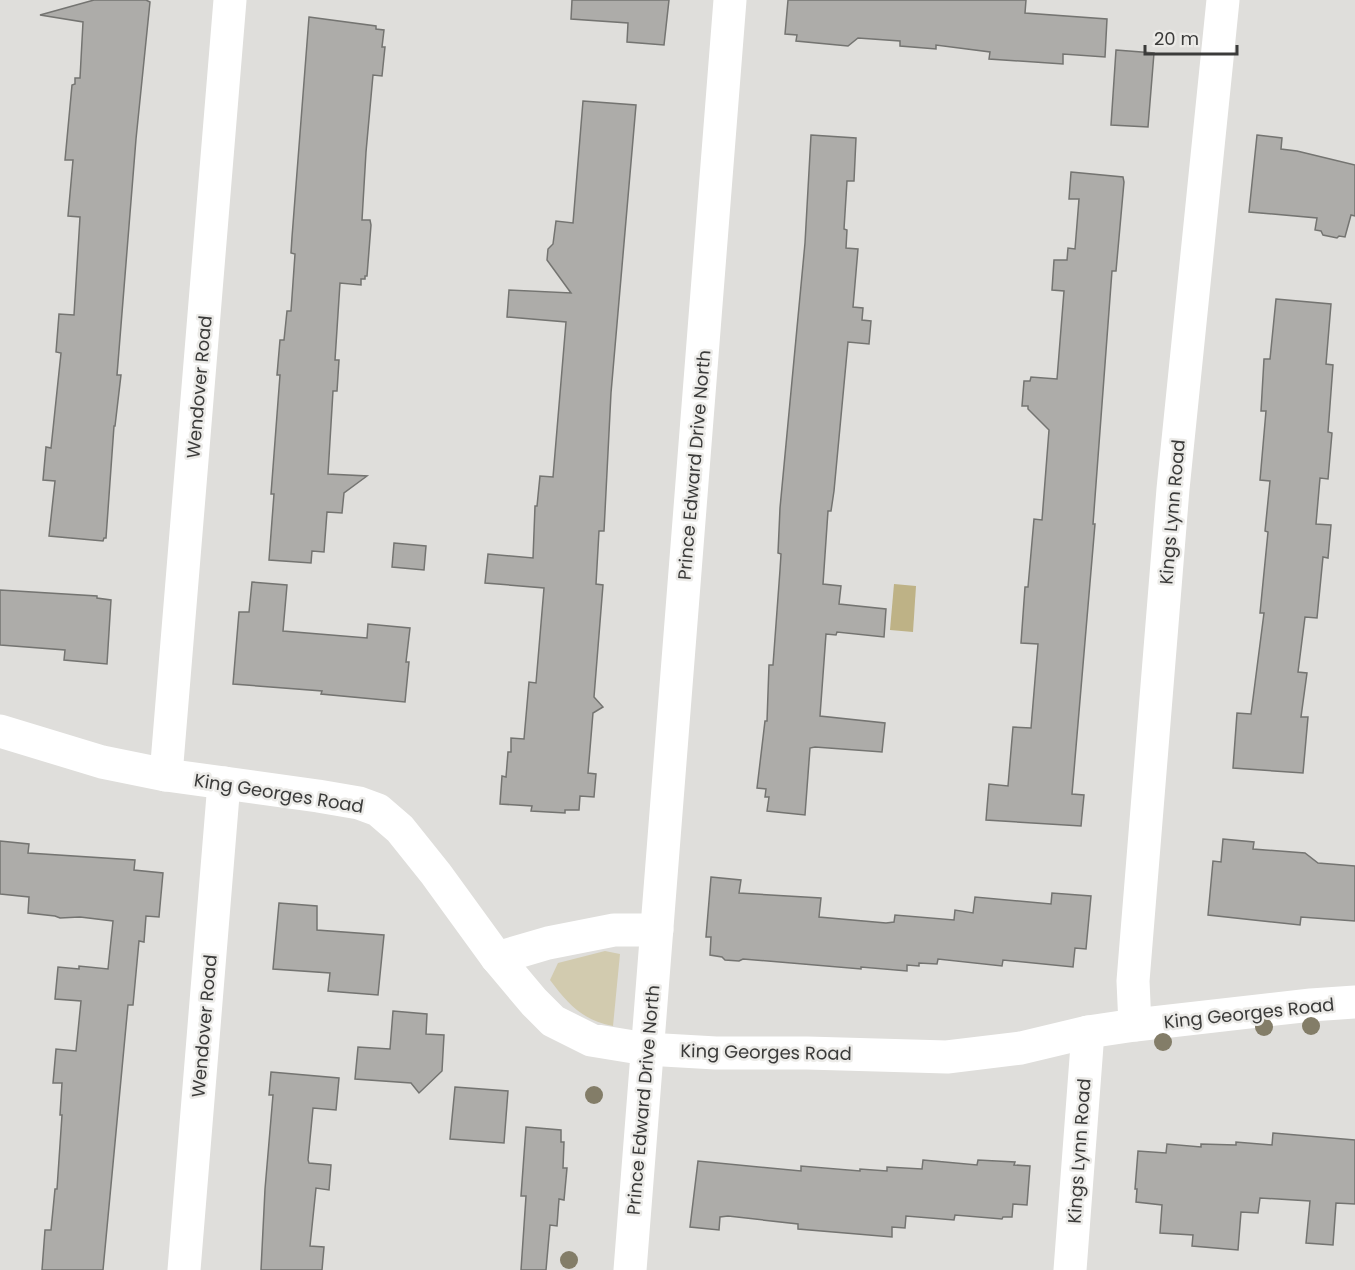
<svg xmlns="http://www.w3.org/2000/svg" width="1355" height="1270" viewBox="0 0 1355 1270" font-family="Poppins,sans-serif">
<style>
.green{fill:#d2cbaf}
.water{fill:#beb286}
.building{fill:#adaca9;stroke:#747471;stroke-width:1.5}
.lines{fill:none;stroke-linecap:round;stroke-linejoin:round}
.minor{stroke:#fff;stroke-width:33}
.tertiary{stroke:#fff;stroke-width:33}
.tree{fill:#837d68}
.labels{text-anchor:middle;dominant-baseline:central;stroke-width:5;stroke-linejoin:round;paint-order:stroke}
.street-label{font-size:18px;fill:#3b3b3a;stroke:#ecebe8}
</style>
<rect width="100%" height="100%" fill="#dfdedb"/>
<path class="green" d="M605,951L620,954L613,1026C583,1021 567,1003 550,980L558,963Z"/>
<path class="water" d="M894,584L916,586L913,632L890,630Z"/>
<g class="building">
<path d="M94,0H146L150,2L136,139L117,375H121L115,426H114L106,538H104L103,541L49,536L55,481L43,480L46,447L51,448L61,353L56,352L59,314L74,315L80,217L68,216L73,160H65L72,85L75,84V78H80L83,22L40,15Z"/>
<path d="M572,0H669L664,45L627,42L628,23L571,19Z"/>
<path d="M788,0H1026L1025,13L1107,19L1105,57L1063,54V64L989,59L990,52L936,45V49L900,46V41L858,38L848,46L796,41L797,35L785,34Z"/>
<path d="M309,17L376,26V29L384,30L382,47H385L382,76L373,75L366,152L362,220H370L371,225L367,276H365V279H361V285L340,283L335,360H339L337,391H333L328,474L367,476L344,493L342,513L327,512L324,552L312,551L311,563L269,560L274,494H271L280,375H277L280,340H284L287,311H291L295,254L291,253L292,237Z"/>
<path d="M1116,50L1154,53L1148,127L1111,125Z"/>
<path d="M583,101L636,105L611,393L604,531H599L596,584L603,585L594,697L603,707L593,713L588,773L596,774L594,797L580,796L579,810H565V813L531,811L532,806L500,804L502,776L506,777L508,752H511V738L524,739L529,682L536,683L544,588L485,583L488,554L533,558L535,506H537L540,476L553,477L566,322L507,317L509,290L571,293L547,260L548,249L553,244L556,221L573,223Z"/>
<path d="M811,135L856,138L854,181H847L844,229L847,230L846,248L858,249L853,307L863,308L862,320L871,321L869,344L848,342L834,491L831,511H828L823,584L841,586L839,604L886,609L884,637L837,632L836,635L826,634L820,716L885,723L882,752L815,747L810,748L805,815L767,811L769,797H765L766,789L757,788L765,721H767L769,665H773L780,570L781,554L778,553L780,508L805,243Z"/>
<path d="M1257,135L1282,138L1281,149L1297,151L1355,165V216L1351,215L1345,237L1339,236L1337,238L1323,235L1321,231L1315,230L1317,218L1249,212Z"/>
<path d="M1071,172L1123,177L1124,182L1116,271H1112L1093,524H1095L1072,794L1084,795L1081,826L986,820L989,784L1008,786L1013,727L1031,728L1038,644L1021,643L1025,587H1028L1034,519L1042,520L1049,430L1028,409V406H1022L1024,381H1030L1031,377L1057,379L1064,291L1052,290L1054,260H1067L1068,248L1075,249L1079,199H1069Z"/>
<path d="M1276,299L1331,304L1326,364L1333,365L1328,432L1332,433L1328,479L1320,478L1316,524L1331,525L1328,558L1323,557L1317,618L1305,617L1298,672L1307,673L1301,717H1308L1303,773L1233,768L1237,713L1251,714L1264,613H1260L1268,532L1265,531L1270,481L1260,480L1266,411H1261L1264,359H1270Z"/>
<path d="M394,543L426,546L424,570L392,567Z"/>
<path d="M252,582L287,585L283,631L367,638L368,624L410,628L406,662H409L405,702L321,694L322,691L233,684L239,612H249Z"/>
<path d="M0,590L97,596V598L111,600L107,664L64,660L65,650L0,645Z"/>
<path d="M1223,839L1254,842L1253,849L1305,853L1318,863L1355,866V921L1301,917L1300,925L1208,915L1213,861L1221,862Z"/>
<path d="M0,841L29,844L28,853L135,860L134,870L163,873L159,917L146,916L144,942L139,941L133,1005H128L103,1270H42L45,1230H51L55,1189H57L62,1115H60L62,1083H53L56,1049L76,1051L81,1001L55,999L58,967L79,969V966L108,969L113,921L80,917L60,918L55,916L28,913L29,897L0,894Z"/>
<path d="M711,877L741,880L739,893L821,898L819,917L886,923L894,922L895,915L954,920L955,910L973,913L975,897L1051,904L1052,893L1091,896L1086,949L1075,948L1073,967L1003,960L1002,966L938,959L937,964L919,963V966L907,965V971L861,967V969L743,959L739,961L725,960L722,957L710,955L711,937H706Z"/>
<path d="M279,903L317,906V930L384,935L378,995L328,991L330,973L273,969Z"/>
<path d="M393,1011L427,1014L426,1034L444,1035L442,1071L419,1093L411,1083L355,1079L358,1047L390,1049Z"/>
<path d="M271,1072L339,1078L336,1110L313,1108L308,1160L309,1163L331,1165L329,1190L316,1188L310,1246L324,1247L322,1270H261L265,1189L273,1095H269Z"/>
<path d="M455,1087L508,1091L504,1143L450,1139Z"/>
<path d="M526,1127L561,1130V1142H564L563,1168H567L564,1200L559,1199L557,1226L550,1225L546,1270H521L526,1196H521Z"/>
<path d="M1273,1133L1355,1140V1204L1336,1203L1333,1245L1306,1243L1310,1201L1260,1198L1258,1213L1241,1212L1238,1250L1192,1246L1193,1235L1160,1233L1162,1205L1136,1202L1137,1189H1135L1138,1151L1166,1153L1167,1144L1201,1147V1144L1236,1145V1142L1272,1145Z"/>
<path d="M923,1160L977,1165L978,1160L1015,1162L1014,1165L1030,1166L1027,1205L1013,1204L1012,1217H1003L1002,1219L955,1215L954,1220L906,1216L905,1228L892,1227V1237L798,1229V1224L728,1216L720,1217L719,1230L690,1227L698,1161L801,1171V1166L860,1171V1169L887,1171V1167L922,1169Z"/>
</g>
<g class="lines">
<g class="minor">
<path d="M0,731L102,762L166,775L318,796L359,803L378,810L400,829L436,874L497,958L534,1002L553,1021L591,1040L646,1049L716,1053H807L947,1057L1021,1048L1088,1032L1135,1025L1311,1005L1355,1002"/>
<path d="M166,775L230,0"/>
<path d="M497,958L548,943L614,930H657"/>
<path d="M1135,1025L1133,981L1173,489L1223,0"/>
<path d="M184,1270L224,783"/>
<path d="M1070,1270L1088,1032"/>
</g>
<path class="tertiary" d="M630,1270L730,0"/>
</g>
<g class="tree">
<circle cx="1311" cy="1026" r="9"/>
<circle cx="1264" cy="1027" r="9"/>
<circle cx="1163" cy="1042" r="9"/>
<circle cx="594" cy="1095" r="9"/>
<circle cx="569" cy="1260" r="9"/>
</g>
<g class="labels">
<g class="street-label">
<text transform="translate(199 387) rotate(-85)">Wendover Road</text>
<text transform="translate(694 465) rotate(-85)">Prince Edward Drive North</text>
<text transform="translate(1172 512) rotate(-85)">Kings Lynn Road</text>
<text transform="translate(279 793) rotate(9)">King Georges Road</text>
<text transform="translate(1249 1013) rotate(-6)">King Georges Road</text>
<text transform="translate(204 1026) rotate(-85)">Wendover Road</text>
<text transform="translate(766 1052) rotate(1)">King Georges Road</text>
<text transform="translate(643 1100) rotate(-85)">Prince Edward Drive North</text>
<text transform="translate(1079 1151) rotate(-86)">Kings Lynn Road</text>
</g>
</g>
<path d="M1145 45v9h92v-9" fill="none" stroke="#3b3b3a" stroke-width="3"/>
<text x="1154" y="45" font-size="18" fill="#3b3b3a" stroke="#ecebe8" stroke-width="4.5" paint-order="stroke">20 m</text>
</svg>
